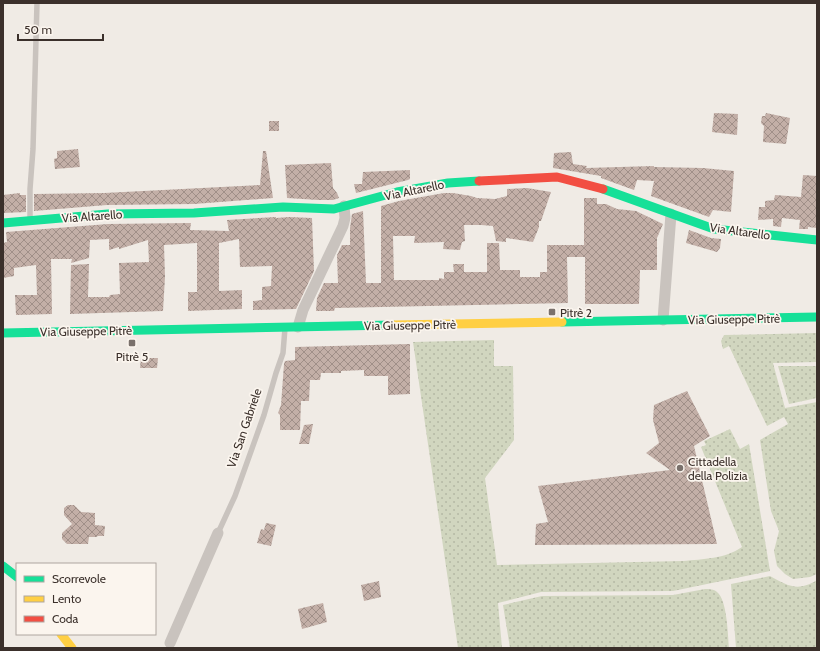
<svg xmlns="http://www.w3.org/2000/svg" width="820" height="651" viewBox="0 0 820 651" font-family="Cabin,sans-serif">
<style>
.grass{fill:url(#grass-dots)}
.building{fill:url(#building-cross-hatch)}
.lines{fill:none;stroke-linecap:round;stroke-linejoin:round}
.lane{stroke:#c9c3be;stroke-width:5.5}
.street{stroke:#c9c3be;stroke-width:11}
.fast{stroke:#16e098;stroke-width:9}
.slow{stroke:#ffcf43;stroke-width:9}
.jam{stroke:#f24e42;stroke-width:9}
.poi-dot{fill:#7a716c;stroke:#fbf5ee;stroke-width:1.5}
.labels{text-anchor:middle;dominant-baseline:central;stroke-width:3.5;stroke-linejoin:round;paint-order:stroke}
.street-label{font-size:12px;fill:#3b302b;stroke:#fbf5ee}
.poi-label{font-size:12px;fill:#3b302b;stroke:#fbf5ee;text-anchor:start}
</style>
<defs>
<pattern id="grass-dots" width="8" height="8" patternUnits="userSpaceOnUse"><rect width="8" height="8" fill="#d1d6bf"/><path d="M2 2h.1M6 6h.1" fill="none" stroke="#b4b8a4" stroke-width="1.8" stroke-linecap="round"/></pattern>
<pattern id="building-cross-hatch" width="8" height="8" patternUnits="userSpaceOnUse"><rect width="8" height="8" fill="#c3afa7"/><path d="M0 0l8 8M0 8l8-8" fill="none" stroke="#a08f88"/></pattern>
</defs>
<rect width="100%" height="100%" fill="#f0ebe5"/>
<g class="grass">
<path d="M817,333V362L773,363L785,408L817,402V574L810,577L793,579L785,574L777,566L774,551L779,531L771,511L760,440L788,424L784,417L767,426L729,346L723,349L721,341L724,335Z"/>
<path d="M494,340V366H513L514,440L485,478L497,565L683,561C703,559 725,559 742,547L701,447L706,445L704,441L730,429L740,449L749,444L770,571L673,591L541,592L498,603L502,648H458L413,342Z"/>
<path d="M778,366H817V398L789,404Z"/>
<path d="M770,576C788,586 798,592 817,580V648H736L731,584Z"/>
<path d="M705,589C709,589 714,589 717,592C727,599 728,635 729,648H510L503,605L542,596L673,595Z"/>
</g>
<g class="building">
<path d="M714,113L738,114L737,135L712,132Z"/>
<path d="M766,113L790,118L786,144L763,142L764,126L761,123L762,116H765Z"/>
<rect x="269" y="121" width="10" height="10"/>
<path d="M78,149L80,167L55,169L54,159L57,158V151Z"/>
<path d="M263,151H266L273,198L194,204L107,205L34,211V194L104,193L260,185Z"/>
<path d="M571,152L573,164L587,166L586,168L654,166V167L703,168L734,171L731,212L713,210L709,217L651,196L654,181L637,180L634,190L601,178V176L553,168L554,153Z"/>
<path d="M331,163L333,188L337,193L339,198L333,200H318L287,198L285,165Z"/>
<path d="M410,170V179L408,180L356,193L354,184H362L363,172Z"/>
<path d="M803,175L817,176V228L808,227V229H799L800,220L782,218L781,227L773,226V219L758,220L759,207H765V201L774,200L775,195L801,197Z"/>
<path d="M527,188L551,192L541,221H539V227L533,242L506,238V242L496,241L493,226L481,225H464L465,241L462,242L460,250L443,249L444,242L414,243L415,236H393L394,280H439V278L444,279V272H454L453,264H464V272H487V243H499L500,270H520V277H540V272H547V245H584V198H597V204H606L617,209L636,211L663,224L657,238V270H640L639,304H585V257H567L568,303L335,308L334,311H316L317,298L324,283H338L337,255L342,245H350V228L352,214L363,211L366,283H381V206L399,201L444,193H453L471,196L477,198L495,199L507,196V189Z"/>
<path d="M20,193V195H26V212L3,213V195Z"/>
<path d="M276,217V218L289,217L312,218L314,271L296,309L253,310V301L262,300V287L271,286L272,266L240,267L239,239L219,243V291L242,290V309L188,311V292H197V243L164,245L165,277L163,311L70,314L71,265L89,264L88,297H109L110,295L120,294L119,263L149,262L148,240L119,249V247L109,250V239L90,240L89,258L71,263L72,259H51L52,314L16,315L15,295H37L36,265L14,268V276L3,278V243L7,242L6,232L108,224L191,223L190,230L229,231L227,220Z"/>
<path d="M689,230L711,238L721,239L720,248L717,252L686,243Z"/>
<path d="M410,344V394L388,395V376H364V370L341,371V373H321L320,380H310L309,401H301L300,430H280V415L278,413L281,405L284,364L285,361L295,360V347Z"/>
<path d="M141,358H158L157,368H140Z"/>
<path d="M687,391L710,436L694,446L717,544L535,545L536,524L548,522L538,486L670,470L646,453L659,443L653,420L654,405Z"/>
<path d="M313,424L309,444H299L304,425Z"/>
<path d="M68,505H74L81,512L95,513V525L105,526L104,536H98L96,537H89L88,544H67L62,539V533L72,524L64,515V508Z"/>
<path d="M266,523L276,525L271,546L257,543L261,529L264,530Z"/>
<path d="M379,581L381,597L364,601L361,585Z"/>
<path d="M323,603L327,622L302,629L298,609Z"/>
</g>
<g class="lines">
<g class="lane">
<path d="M30,220V189L33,149L37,3"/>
<path d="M218,533L235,496L264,415L276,373L283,353L285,328"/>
</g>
<g class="street">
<path d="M663,320L671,214"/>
<path d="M298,327L303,310L343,226L345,218L344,206"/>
<path d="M170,643L218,533"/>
</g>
<g class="fast">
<path d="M603,189L714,229L817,240"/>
<path d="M3,223L108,214L194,213L283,207L334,209L397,192L448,183L479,181"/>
<path d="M562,322L817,317"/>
<path d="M3,333L393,325"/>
<path d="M3,566L17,577"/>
</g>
<g class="slow">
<path d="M393,325L562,322"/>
<path d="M61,634L72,648"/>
</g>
<path class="jam" d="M479,181L557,177L603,189"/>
</g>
<g class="poi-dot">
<rect x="548" y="308" width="8" height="8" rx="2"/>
<rect x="128" y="339" width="8" height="8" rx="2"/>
<circle cx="680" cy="468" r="4"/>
</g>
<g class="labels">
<g class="street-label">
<text transform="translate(414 190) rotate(-12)">Via Altarello</text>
<text transform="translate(92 216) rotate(-4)">Via Altarello</text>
<text transform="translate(740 231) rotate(8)">Via Altarello</text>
<text transform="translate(734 319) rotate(-1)">Via Giuseppe Pitrè</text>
<text transform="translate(410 325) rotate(-1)">Via Giuseppe Pitrè</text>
<text transform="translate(86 331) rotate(-1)">Via Giuseppe Pitrè</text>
<text transform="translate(244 428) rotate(-71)">Via San Gabriele</text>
</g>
<g class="poi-label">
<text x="560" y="312">Pitrè 2</text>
<text x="132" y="356" text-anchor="middle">Pitrè 5</text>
<text x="688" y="461">Cittadella<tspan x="688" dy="14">della Polizia</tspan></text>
</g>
</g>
<rect width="820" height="651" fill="none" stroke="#3b302b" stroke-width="8"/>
<rect x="16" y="563" width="140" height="72" fill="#fbf5ee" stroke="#aea6a0"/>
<rect x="24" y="576" width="20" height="6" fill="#16e098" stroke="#aea6a0"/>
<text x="52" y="583" font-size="12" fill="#3b302b">Scorrevole</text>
<rect x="24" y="596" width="20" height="6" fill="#ffcf43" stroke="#aea6a0"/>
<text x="52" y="603" font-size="12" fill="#3b302b">Lento</text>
<rect x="24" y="616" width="20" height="6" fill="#f24e42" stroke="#aea6a0"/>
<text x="52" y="623" font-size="12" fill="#3b302b">Coda</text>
<path d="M18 34v6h85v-6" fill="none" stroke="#3b302b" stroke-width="2"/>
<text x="24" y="34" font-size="12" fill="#3b302b" stroke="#fbf5ee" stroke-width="3" paint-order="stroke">50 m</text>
</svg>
